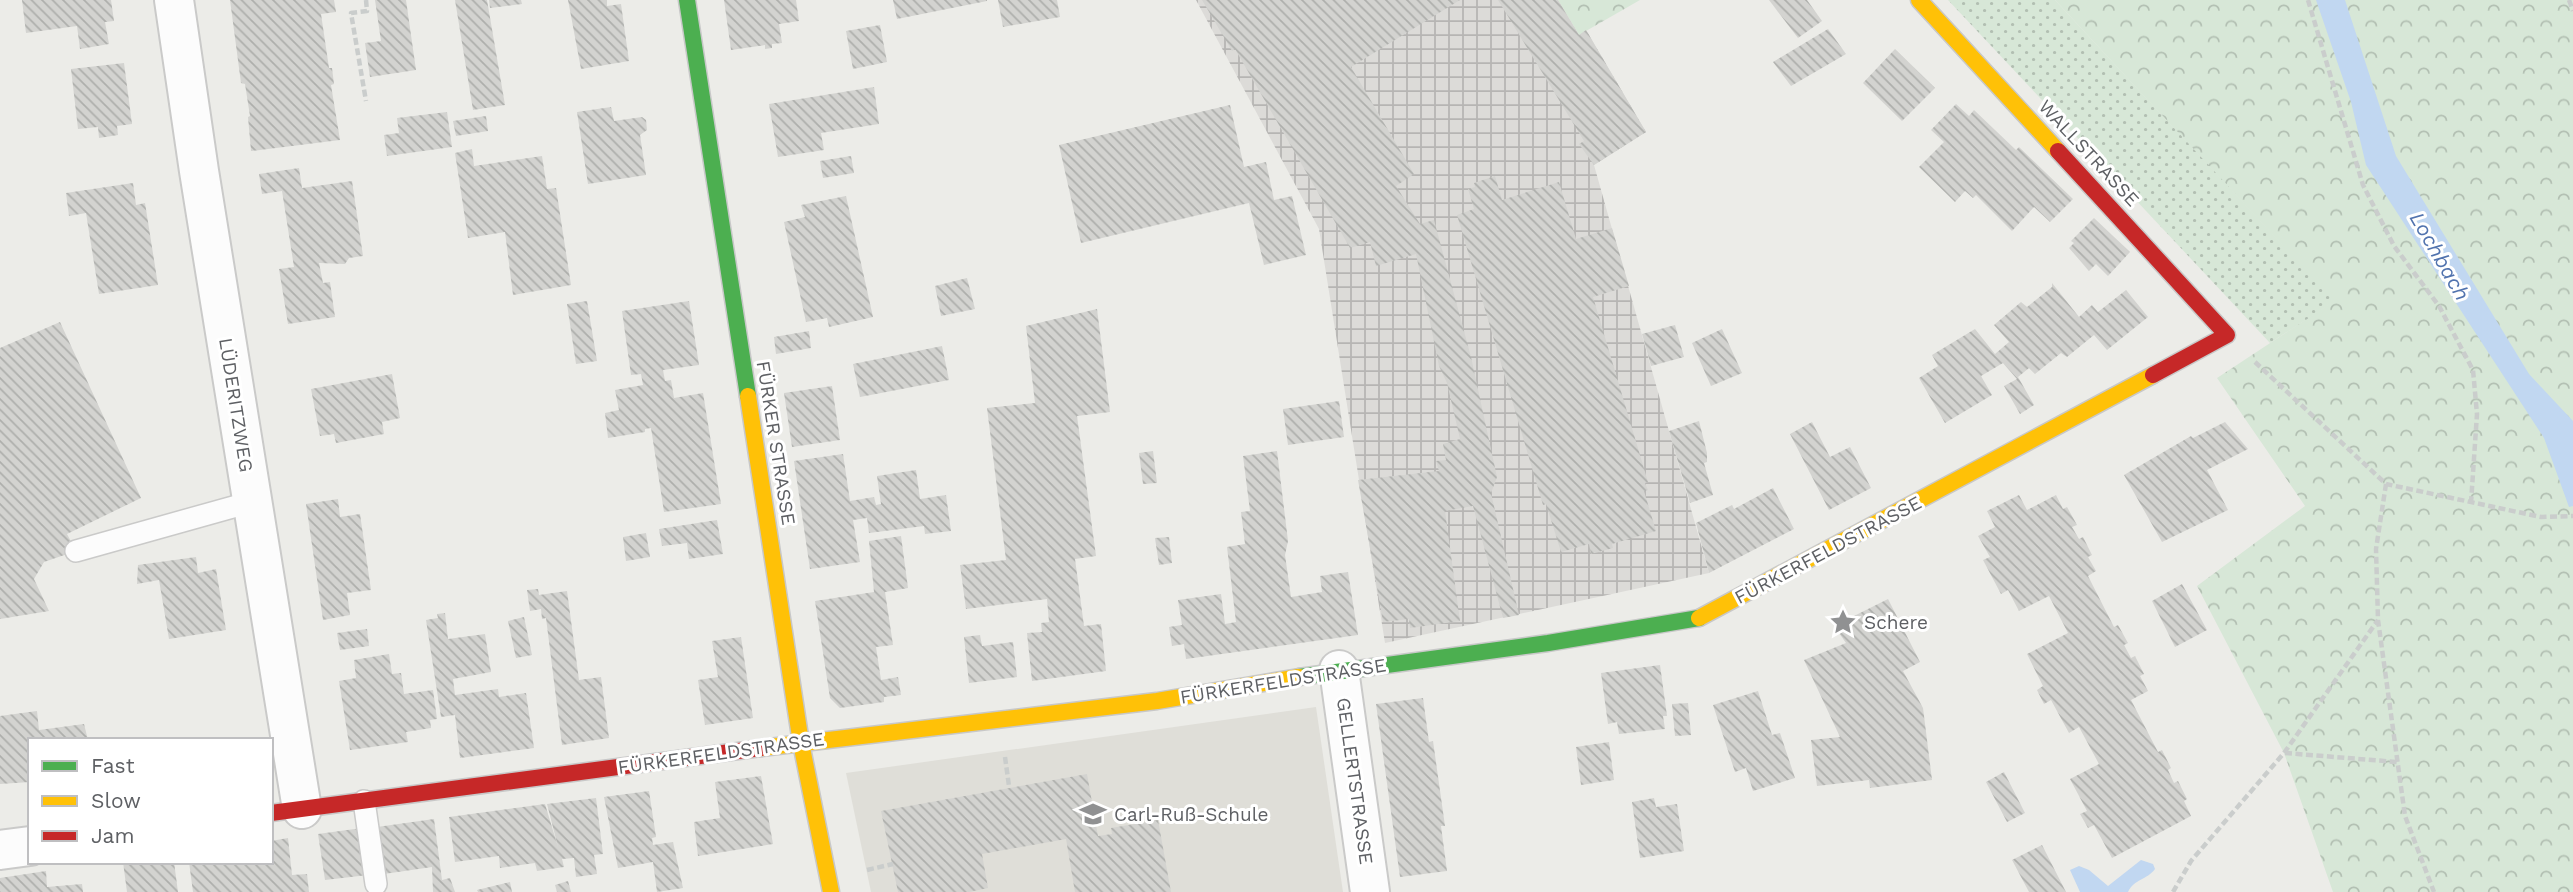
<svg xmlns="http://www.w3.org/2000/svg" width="2573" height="892" viewBox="0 0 2573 892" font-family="'Work Sans',sans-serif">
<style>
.industrial{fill:url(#industrial-grid)}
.education{fill:#dfded8}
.forest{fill:url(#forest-crowns)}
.garden{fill:url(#garden-dots)}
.water{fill:#c1d7f1}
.building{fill:url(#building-back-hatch)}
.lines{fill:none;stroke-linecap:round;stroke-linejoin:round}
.lane-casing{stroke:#cacac9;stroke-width:24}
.street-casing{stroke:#cacac9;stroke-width:42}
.fast-casing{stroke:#c8c8c8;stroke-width:19}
.slow-casing{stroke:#c8c8c8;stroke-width:19}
.jam-casing{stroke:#c8c8c8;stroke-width:19}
.path{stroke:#cacdcc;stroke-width:4.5;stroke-dasharray:7 3.5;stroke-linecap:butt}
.lane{stroke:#fcfcfc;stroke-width:21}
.street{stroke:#fcfcfc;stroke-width:38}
.fast{stroke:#4caf50;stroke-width:16}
.slow{stroke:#ffc107;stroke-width:16}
.jam{stroke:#c62828;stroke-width:16}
.labels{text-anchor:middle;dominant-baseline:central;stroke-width:6;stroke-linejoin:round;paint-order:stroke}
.street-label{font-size:19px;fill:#5e6064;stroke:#fff}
.poi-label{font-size:19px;fill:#5e6064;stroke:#fff;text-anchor:start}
.water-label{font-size:21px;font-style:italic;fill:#5173ae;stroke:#fff}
</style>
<defs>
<pattern id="industrial-grid" width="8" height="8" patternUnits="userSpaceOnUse" patternTransform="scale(1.75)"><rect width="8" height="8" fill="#dcdbd8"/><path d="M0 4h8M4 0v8" fill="none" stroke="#b6b5b3"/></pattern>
<pattern id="forest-crowns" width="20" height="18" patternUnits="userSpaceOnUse" patternTransform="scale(1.75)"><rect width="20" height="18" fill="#d7e7d7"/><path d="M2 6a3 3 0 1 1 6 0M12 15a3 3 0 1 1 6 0" fill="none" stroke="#b2bfb2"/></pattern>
<pattern id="garden-dots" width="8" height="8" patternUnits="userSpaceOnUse" patternTransform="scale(1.75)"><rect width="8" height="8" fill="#d7e7d7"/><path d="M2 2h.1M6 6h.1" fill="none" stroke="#b2bfb2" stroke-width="1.8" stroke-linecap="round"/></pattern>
<pattern id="building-back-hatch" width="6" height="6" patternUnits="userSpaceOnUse" patternTransform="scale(1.75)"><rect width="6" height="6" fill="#d3d3d0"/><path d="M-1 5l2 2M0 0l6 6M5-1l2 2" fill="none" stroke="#aeafac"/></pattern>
</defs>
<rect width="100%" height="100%" fill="#ecece8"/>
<path class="industrial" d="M1196,0H1558L1579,35L1586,30L1646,132L1594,165L1709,573L1385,643L1319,229Z"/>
<path class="education" d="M1316,707L1343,892H871L846,773Z"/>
<g class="forest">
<path d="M1558,0H1640L1579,35Z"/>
<path d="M2055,0H2573V892H2333L2284,753L2197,586L2305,506L2217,378L2334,301Z"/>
</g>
<path class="garden" d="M1948,0H2055L2335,301L2270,343Z"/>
<g class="water">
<path d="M2316,0H2345L2396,156L2529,374L2573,421V506L2569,507L2544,438L2366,165L2351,102Z"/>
<path d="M2141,860L2153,864L2155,869C2147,880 2134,879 2128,892H2080L2070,870L2079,866L2089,870L2108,886Z"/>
</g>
<g class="building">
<path d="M22,0H111L114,21L105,22L109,44L80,49L77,26L26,33Z"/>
<path d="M230,0H334L336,12L321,14L329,68H332L334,84L331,85L340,140L251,151L248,117L250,116L245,84L241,83Z"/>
<path d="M375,0H406L416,70L370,77L365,43L381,41Z"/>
<path d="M455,0H487L505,105L473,110Z"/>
<path d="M489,0H521L522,4L490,8Z"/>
<path d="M568,0H607V6L621,4L629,61L581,69Z"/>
<path d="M724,0H796L799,21L779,24L782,43L772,44V48L765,49V45L731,50Z"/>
<path d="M893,0H987V1L897,19Z"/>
<path d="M998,0H1057L1060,17L1003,27Z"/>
<path d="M1202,0H1460L1351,67L1414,174L1396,186L1420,224L1434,220L1471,357L1497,477L1491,493L1519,615L1503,618L1473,506L1445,511L1460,621L1410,628L1409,619L1383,622L1358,480L1439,471L1436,461L1446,460L1443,444L1460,439L1447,383L1439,366L1416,254L1376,266L1370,242L1350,248L1235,49L1232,51Z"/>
<path d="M1498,0H1558L1579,35L1586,30L1646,132L1594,165L1579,144L1584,141Z"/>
<path d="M1769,0H1807L1822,21L1798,38Z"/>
<path d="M880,25L887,62L853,69L846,31Z"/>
<path d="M1828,29L1846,54L1791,86L1773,62Z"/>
<path d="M1895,49L1935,88L1902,121L1863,83Z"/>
<path d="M124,63L132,124L117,126L118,135L99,138L98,127L78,129L71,69Z"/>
<path d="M874,87L879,124L821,133L824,150L778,157L769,104Z"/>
<path d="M1956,104L1969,116L1974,110L2016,150L2019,147L2073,199L2050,222L2034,207L2012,231L1976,195L1973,198L1965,191L1955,202L1919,167L1944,142L1931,130Z"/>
<path d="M1230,105L1244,167L1266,162L1274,200L1292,196L1306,255L1264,265L1249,203L1081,243L1059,145Z"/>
<path d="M611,107L614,121L642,117L646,120L647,130L640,135L646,175L588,184L577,112Z"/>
<path d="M447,112L452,147L387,156L384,135L399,133L397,118Z"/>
<path d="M486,116L488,131L456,136L453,121Z"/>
<path d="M472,149L474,166L542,156L547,189L556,188L571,285L513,295L505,232L468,238L455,153Z"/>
<path d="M851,156L854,173L823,178L820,161Z"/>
<path d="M299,168L302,188L352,181L363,256L349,258L345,264L319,263L323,283L330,282L335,317L288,324L279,269L294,267L282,191L262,194L259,174Z"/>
<path d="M1495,176L1502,200L1559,182L1576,239L1612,228L1629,286L1593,297L1648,482L1645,483L1648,490L1644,491L1656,531L1612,544L1613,548L1591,554L1589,544L1561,552L1546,504L1543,505L1457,215L1474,209L1468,189L1475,187L1474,183Z"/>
<path d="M133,183L136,205L145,203L158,285L99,294L86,213L69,216L66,193Z"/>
<path d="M846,196L873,317L829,327L827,318L806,322L784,222L805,217L801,205Z"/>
<path d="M2094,218L2130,252L2108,276L2096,264L2089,271L2069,248L2074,243L2071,241Z"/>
<path d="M967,278L975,309L941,316L935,286Z"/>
<path d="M2052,283L2079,317L2092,305L2098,312L2126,290L2148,317L2107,350L2094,335L2067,357L2061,353L2035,374L2029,368L2018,377L2034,405L2020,414L2004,386L2017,379L2003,363L1981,376L1992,395L1945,423L1919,378L1938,366L1932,355L1975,329L1995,354L2009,342L1994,325L2021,302L2027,307L2052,287Z"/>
<path d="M587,301L597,361L576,364L567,304Z"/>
<path d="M689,301L699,365L663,370L665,381L671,380L674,398L703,393L721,504L664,512L651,428L645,429V432L608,438L605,413L619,410L615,390L643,385L641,374L631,375L622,311Z"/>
<path d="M1097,309L1110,412L1077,416L1096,556L1075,559L1084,626L1101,624L1106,671L1032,681L1027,633L1042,632L1041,623L1049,622L1047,599L966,609L960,565L1006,560L987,408L1035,403L1026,326Z"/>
<path d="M60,322L141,498L67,534L76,551L44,562L34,579L49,611L0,619V348Z"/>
<path d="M1675,325L1684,357L1651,366L1642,334Z"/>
<path d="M1722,329L1742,373L1711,386L1692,343Z"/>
<path d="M809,331L811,348L776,354L774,337Z"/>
<path d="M942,346L949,380L860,397L853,364Z"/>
<path d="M392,374L400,418L382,422L384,434L336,443L334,434L320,436L311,389Z"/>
<path d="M832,386L840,440L792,447L784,393Z"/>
<path d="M1339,401L1344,437L1288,445L1283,409Z"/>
<path d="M1699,421L1707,453V462L1704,463L1713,495L1690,503L1669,431Z"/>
<path d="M1812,422L1830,457L1850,447L1871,488L1829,510L1790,434Z"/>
<path d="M2225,422L2248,449L2207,470L2228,510L2162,542L2124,475L2191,436L2193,438Z"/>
<path d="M1153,451L1157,483L1143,484L1139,453Z"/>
<path d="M1277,451L1288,541L1285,555L1291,597L1322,592L1320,576L1348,572L1358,635L1186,659L1184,644L1172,646L1169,627L1182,625L1178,600L1221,594L1225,624L1236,622L1227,547L1245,544L1241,512L1250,511L1243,456Z"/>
<path d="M843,454L850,501L874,497L876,505L881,504L877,476L916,470L920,499L946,495L951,531L925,534L924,526L869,533L867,518L853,520L860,562L810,569L794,461Z"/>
<path d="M1773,488L1794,529L1709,573L1696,523L1732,505L1734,509Z"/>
<path d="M2019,495L2027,510L2056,495L2063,509L2067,507L2077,525L2072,527L2079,539L2083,537L2092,555L2088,557L2096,571L2088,576L2114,627L2118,625L2128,643L2124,645L2131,658L2135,656L2144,674L2140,676L2148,691L2131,700L2158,752L2162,750L2171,768L2168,770L2174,783L2178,781L2187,799L2184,801L2191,816L2112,858L2094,825L2088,828L2080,814L2087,811L2070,779L2099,764L2079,727L2069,733L2051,700L2044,704L2037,690L2043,686L2027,654L2068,633L2049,596L2019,611L2008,590L2001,594L1983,560L1990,557L1978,536L1995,527L1987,511Z"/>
<path d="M338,499L340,517L360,514L371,590L347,593L350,615L323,620L306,504Z"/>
<path d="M717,520L723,554L689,559L687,543L662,546L659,529Z"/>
<path d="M646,533L650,557L626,561L623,537Z"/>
<path d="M901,536L908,588L885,592L893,645L876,647L881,680L898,677L901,695L884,697V702L840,708L830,698L815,601L874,592L869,541Z"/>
<path d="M1169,537L1172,563L1159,565L1155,538Z"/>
<path d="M196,557L198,573L216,569L226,630L169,639L159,580L137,584L138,565Z"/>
<path d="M2182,584L2207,630L2175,647L2152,601Z"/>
<path d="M538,589L539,595L567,591L579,680L601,677L609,738L562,745L546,618L542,619L541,609L530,611L527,590Z"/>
<path d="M1888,599L1920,662L1903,671L1923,708L1932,780L1870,788L1869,780L1817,786L1811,740L1840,737L1804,660L1846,643L1834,626Z"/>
<path d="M445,613L448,639L485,634L491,672L453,679L455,695L498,689L499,697L526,693L534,748L460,758L455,715L441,717L426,620L438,618L437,614Z"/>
<path d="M524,617L532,655L516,658L508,621Z"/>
<path d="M367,629L369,646L340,650L337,633Z"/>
<path d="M980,635L982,646L1013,642L1017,677L969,683L964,637Z"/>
<path d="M741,637L753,718L705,725L698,680L718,677L712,641Z"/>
<path d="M389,654L392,674L401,673L404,694L433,690L437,719L430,720L431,728L406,732L408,742L350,750L339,681L356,678L354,660Z"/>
<path d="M1660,665L1667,716H1663L1665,729L1619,734L1617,722L1608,724L1601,673Z"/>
<path d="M1758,691L1772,735L1780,733L1795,778L1753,791L1746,768L1735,772L1713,705Z"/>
<path d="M1423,698L1429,742L1433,741L1445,826H1441L1447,871L1400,877L1376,704Z"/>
<path d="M1688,703L1691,735L1675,736L1672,704Z"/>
<path d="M37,711L39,730L84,724L88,740H30V782L0,784V716Z"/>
<path d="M1609,742L1614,780L1581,785L1576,747Z"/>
<path d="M2004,772L2025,813L2007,822L1986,782Z"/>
<path d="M1087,774L1098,836L1112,834L1111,828L1158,820L1171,892H1075L1066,839L982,854L988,888L969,892H898L881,811Z"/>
<path d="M761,776L773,844L698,856L694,822L720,818L715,782Z"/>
<path d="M649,791L656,837L652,838L653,845L673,842L683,888L657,892L653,862L618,868L604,797Z"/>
<path d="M596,798L603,854L594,855L597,874L576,877L574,858L562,859L564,867L537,871L535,863L500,868L499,856L455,862L449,817L545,804L558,847L547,804Z"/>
<path d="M1654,798L1656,807L1677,804L1684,851L1640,858L1632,802Z"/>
<path d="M434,819L442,880L450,878L455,892H433L432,867L384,874L377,827Z"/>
<path d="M362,828L368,875L325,880L318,834Z"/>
<path d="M288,838L292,875L307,874L309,892H193L189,862H271V841Z"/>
<path d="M2042,845L2066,892H2029L2012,860Z"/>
<path d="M123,862H174L178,892H127Z"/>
<path d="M46,871L47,887L82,884L83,892H0V878Z"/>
<path d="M568,881L571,892H557L555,885Z"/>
<path d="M510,882L512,892H478L477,890Z"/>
</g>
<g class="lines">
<g class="lane-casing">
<g id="lane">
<path d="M76,551L251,502"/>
<path d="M364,801L376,884"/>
</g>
</g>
<g class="street-casing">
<g id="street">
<path d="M174,0L199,171L302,809"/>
<path d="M1339,670L1370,892"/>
<path d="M0,850L30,846"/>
</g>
</g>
<g class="fast-casing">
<g id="fast">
<path d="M687,0L748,396"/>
<path d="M1299,677L1548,643L1699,618"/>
</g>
</g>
<g class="slow-casing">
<g id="slow">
<path d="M1919,0L2058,151"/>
<path d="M748,396L801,743L831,892"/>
<path d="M1699,618L2153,375"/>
<path d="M761,748L1157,701L1299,677"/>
</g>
</g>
<g class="jam-casing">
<g id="jam">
<path d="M2058,151L2227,335L2153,375"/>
<path d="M271,813L761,748"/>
</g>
</g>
<g class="path">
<path d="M366,0L367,11L351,13L366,101"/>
<path d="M2308,0L2363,185L2394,246L2439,306L2473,370L2477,414L2471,503"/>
<path d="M2569,0L2573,11"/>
<path d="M2255,362L2386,484L2541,517L2573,516"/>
<path d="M2386,484L2376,549L2378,620L2405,816L2434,892"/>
<path d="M2285,753L2397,762"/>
<path d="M1005,757L1009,786"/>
<path d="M867,870L893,864"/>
<path d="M2173,892L2191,861L2284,753L2378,620"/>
</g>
<use href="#lane" class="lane"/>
<use href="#street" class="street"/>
<use href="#fast" class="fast"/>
<use href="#slow" class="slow"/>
<use href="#jam" class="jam"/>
</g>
<defs>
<g id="sight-bare" transform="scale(2.1)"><path d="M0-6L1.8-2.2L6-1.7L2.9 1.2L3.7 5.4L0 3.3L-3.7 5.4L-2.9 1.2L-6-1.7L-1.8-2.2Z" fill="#909192" stroke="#fff" stroke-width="2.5" paint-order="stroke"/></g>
<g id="school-bare" transform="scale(2.1)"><path d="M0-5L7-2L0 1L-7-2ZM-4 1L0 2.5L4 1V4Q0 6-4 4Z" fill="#909192" stroke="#fff" stroke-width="2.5" paint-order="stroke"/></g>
</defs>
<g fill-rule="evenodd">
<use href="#sight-bare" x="1843" y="622"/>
<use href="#school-bare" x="1093" y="814"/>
</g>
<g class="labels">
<g class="street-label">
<text transform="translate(2089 153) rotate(47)">WALLSTRASSE</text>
<text transform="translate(236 405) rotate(81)">LÜDERITZWEG</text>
<text transform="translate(776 443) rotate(81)">FÜRKER STRASSE</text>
<text transform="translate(1828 550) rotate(-28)">FÜRKERFELDSTRASSE</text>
<text transform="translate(1283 681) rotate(-9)">FÜRKERFELDSTRASSE</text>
<text transform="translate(721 753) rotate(-8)">FÜRKERFELDSTRASSE</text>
<text transform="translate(1355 781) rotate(82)">GELLERTSTRASSE</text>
</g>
<g class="poi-label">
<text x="1864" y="622">Schere</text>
<text x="1114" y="814">Carl-Ruß-Schule</text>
</g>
<g class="water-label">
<text transform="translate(2440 256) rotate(60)">Lochbach</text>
</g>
</g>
<rect x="28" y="738" width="245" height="126" fill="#ffffff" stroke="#bfbfc1" stroke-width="2"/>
<rect x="42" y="761" width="35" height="10" fill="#4caf50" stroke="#bfbfc1" stroke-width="2"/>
<text x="91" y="773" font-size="21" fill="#5e6064">Fast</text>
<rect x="42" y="796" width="35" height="10" fill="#ffc107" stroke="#bfbfc1" stroke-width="2"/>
<text x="91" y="808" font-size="21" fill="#5e6064">Slow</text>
<rect x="42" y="831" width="35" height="10" fill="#c62828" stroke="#bfbfc1" stroke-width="2"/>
<text x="91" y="843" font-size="21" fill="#5e6064">Jam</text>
</svg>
